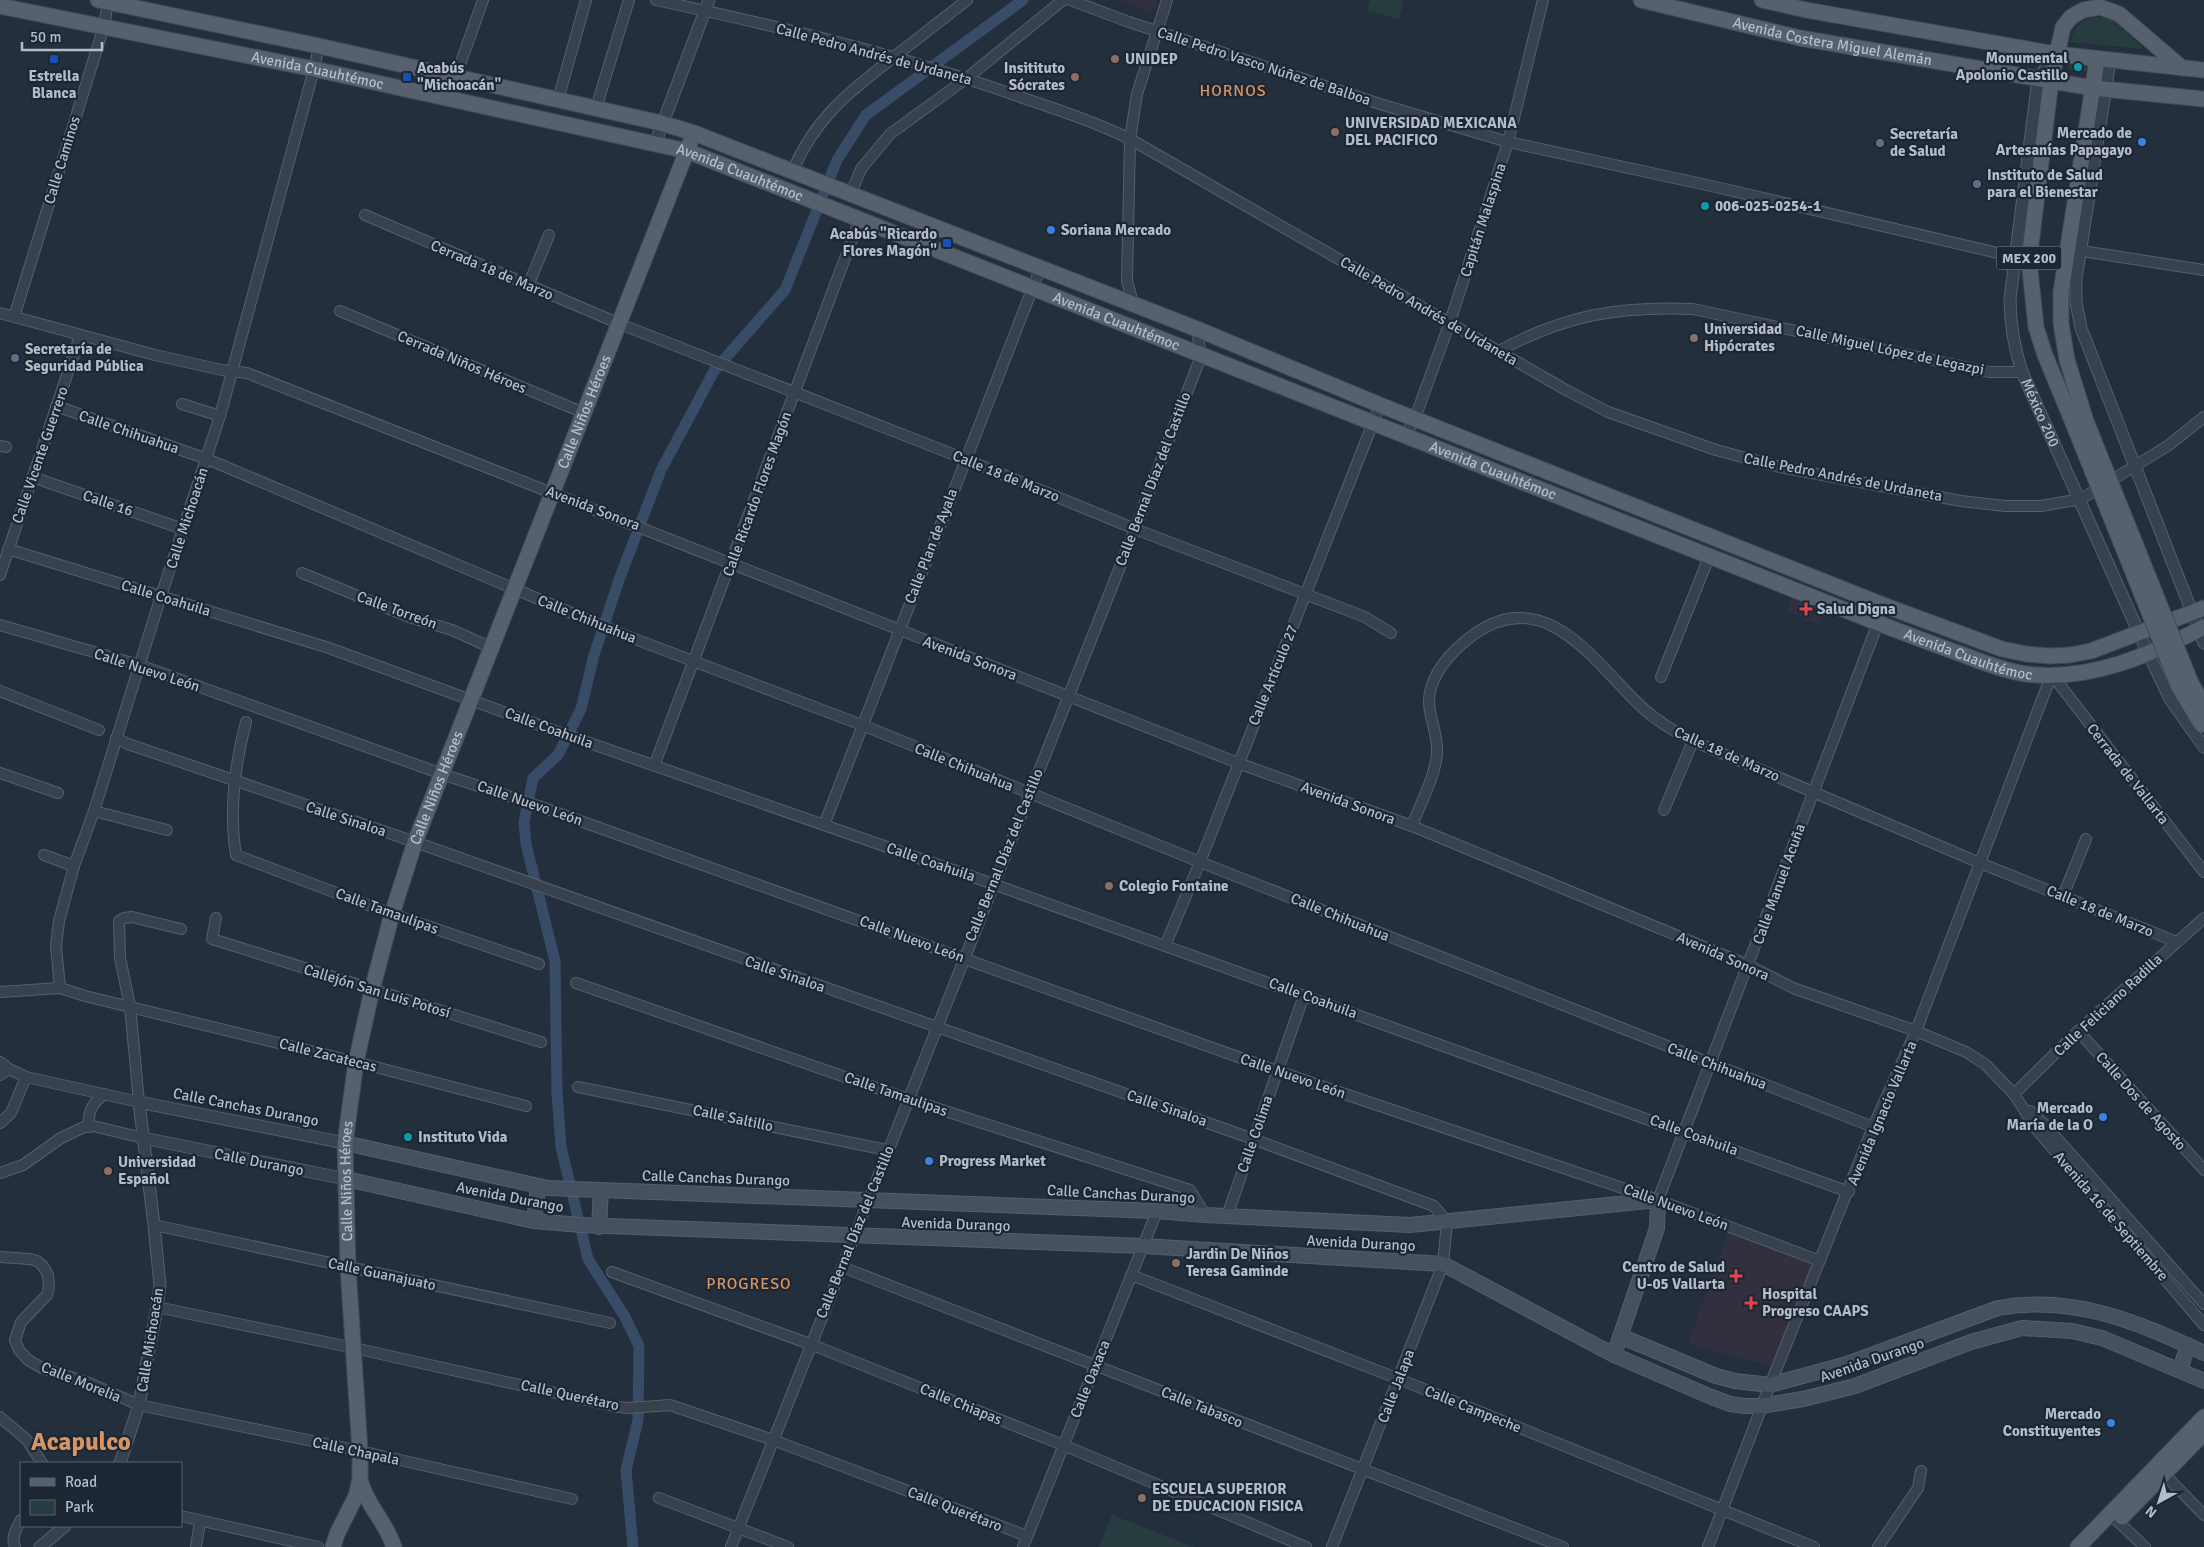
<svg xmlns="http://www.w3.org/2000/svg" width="2204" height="1547" viewBox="0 0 2204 1547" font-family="Signika,sans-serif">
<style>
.medical{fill:#32303f}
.green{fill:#263c3f}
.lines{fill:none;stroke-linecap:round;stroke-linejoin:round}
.canal{stroke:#394c67;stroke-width:11}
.minor-casing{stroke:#565f6c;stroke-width:12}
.tertiary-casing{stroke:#565f6c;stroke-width:13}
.secondary-casing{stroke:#565f6c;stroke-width:16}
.primary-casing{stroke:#414a57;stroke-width:17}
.minor{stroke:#38414e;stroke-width:10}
.tertiary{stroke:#38414e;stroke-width:11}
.secondary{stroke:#465061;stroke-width:14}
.primary{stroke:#56606e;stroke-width:15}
.primary-bridge-casing{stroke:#414a57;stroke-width:17;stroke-linecap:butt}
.primary-bridge{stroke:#56606e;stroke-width:15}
.transit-dot{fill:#1a4fb4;stroke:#1d2633;stroke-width:2}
.education-dot{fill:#8d6e63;stroke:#1d2633;stroke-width:2}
.culture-dot{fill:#0f9aa8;stroke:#1d2633;stroke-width:2}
.shop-dot{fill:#3f7fe0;stroke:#1d2633;stroke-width:2}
.service-dot{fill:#5c6f8a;stroke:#1d2633;stroke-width:2}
.health-dot{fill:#e0444e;stroke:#1d2633;stroke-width:2}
.labels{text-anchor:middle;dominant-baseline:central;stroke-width:4.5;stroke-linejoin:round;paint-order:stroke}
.shield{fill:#1d2633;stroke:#878f9c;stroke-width:1}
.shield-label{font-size:14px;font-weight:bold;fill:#b4bcc9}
.street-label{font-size:15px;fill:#b4bcc9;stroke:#1d2633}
.poi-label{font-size:15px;font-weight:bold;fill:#b4bcc9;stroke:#1d2633;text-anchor:start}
.neighbourhood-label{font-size:16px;letter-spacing:1px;fill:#d59563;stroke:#1d2633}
.town-label{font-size:25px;font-weight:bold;fill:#d59563;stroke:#1d2633}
</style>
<rect width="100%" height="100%" fill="#242f3e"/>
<g class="medical">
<path d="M1119,0H1157L1152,13Z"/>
<path d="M1794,594L1825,606L1818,624L1787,611Z"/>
<path d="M1729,1230L1816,1262L1772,1366L1688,1344Z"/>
</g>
<g class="green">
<path d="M1370,0H1404L1399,19L1367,10Z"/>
<path d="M2094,16L2111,19L2144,49L2070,42C2074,28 2080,21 2094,16Z"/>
<path d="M2068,62L2089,65L2088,71L2069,69L2067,66Z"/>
<path d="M1112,1515L1194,1547H1099Z"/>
</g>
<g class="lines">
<path class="canal" d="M633,1547L626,1470L638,1420L639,1346L625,1317L588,1259L561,1147L557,1093L555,961L526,844L524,822L533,778L558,755L581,709L594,655L619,580L661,470L714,371L785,290L837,160L866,115L1023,0"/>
<g class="minor-casing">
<g id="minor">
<path d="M656,0C780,27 904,55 1023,98C1059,110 1095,122 1130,139L1566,390L1608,412L1716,450L1780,467L1961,501L2005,506H2041L2081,499L2169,445L2204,417"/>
<path d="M1070,0L1129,22L1380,104L1508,142L1716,187L2015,257"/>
<path d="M446,98L456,76L483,0"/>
<path d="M558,100L586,0"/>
<path d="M596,108L629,0"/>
<path d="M793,170C816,117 850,91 894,57C918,38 943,19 967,0"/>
<path d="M851,193L861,169L890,134L967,78L1063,0"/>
<path d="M365,215L620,324L965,459L1135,529L1365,617L1391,633"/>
<path d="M2082,251L2204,270"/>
<path d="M528,286L549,235"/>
<path d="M1134,306L1127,281L1130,139L1137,94L1167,0"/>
<path d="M340,311L584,413"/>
<path d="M0,313L155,355L222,370L247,373L1238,763L1412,826L1748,965L1793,988L1916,1031L1966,1052L1985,1064L2014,1094L2037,1130L2204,1325"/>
<path d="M14,317L104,26L108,2"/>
<path d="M1499,351C1565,315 1618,306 1693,309L1989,372H2022"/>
<path d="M182,404L220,416"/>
<path d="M56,406L207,459L619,633L862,725L1200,862L1873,1127"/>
<path d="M1406,435L1415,418L1450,322L1508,142L1543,0"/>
<path d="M0,446L6,447"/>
<path d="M32,477L183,529"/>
<path d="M8,549L329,648L558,732L993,884L1849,1192"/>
<path d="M302,573L409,617L452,630L492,648"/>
<path d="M0,575L80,336"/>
<path d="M0,625L139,665L442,774L544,808L1277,1071L1658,1200L1820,1261"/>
<path d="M2053,676L2204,872"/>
<path d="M1661,677L1709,557"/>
<path d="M0,691L99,730"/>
<path d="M246,722C235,764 229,812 236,855L392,914L539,964"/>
<path d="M116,738L128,744L415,842L1253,1139L1434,1206L1447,1222L1443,1264L1332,1547"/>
<path d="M654,766L859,221"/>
<path d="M0,773L58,793"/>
<path d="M1664,810L1693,741"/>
<path d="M94,811L167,830"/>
<path d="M824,825L1040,269"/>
<path d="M1412,826C1420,804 1437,773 1437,751C1438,729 1424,710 1431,688C1437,666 1458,645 1476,633C1549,583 1598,668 1645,710C1660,723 1675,732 1693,741L1980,863L2177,942"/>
<path d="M44,855L74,866"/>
<path d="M2063,896L2086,839"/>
<path d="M216,918L212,939L541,1042"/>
<path d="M1165,946L1200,862L1380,405"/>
<path d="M576,983L908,1099L1190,1190L1205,1215"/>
<path d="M60,988L56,946L59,921L74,866L94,811L161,596L220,416L314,69L319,46"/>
<path d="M0,992L60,988L85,996L356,1062L526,1106"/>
<path d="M2078,1031L2204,1170"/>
<path d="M0,1062L9,1069L26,1077L139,1102L130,1006L120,958L119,921L124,918L132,917L181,929"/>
<path d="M0,1075L9,1069"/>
<path d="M578,1087L887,1150"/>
<path d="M2014,1094L2078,1031L2204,918"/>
<path d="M2030,1111L2045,1125L2204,1304"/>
<path d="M0,1123L11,1113L26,1077"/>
<path d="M89,1127C87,1112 93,1103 104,1094"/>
<path d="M0,1173L23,1165L61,1138L84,1127L93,1126L143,1138"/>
<path d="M1658,1200L1878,623"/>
<path d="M1227,1216L1304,995"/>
<path d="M154,1225L610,1323"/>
<path d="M0,1257L30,1259L37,1261L43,1266L48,1275L49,1287L47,1295L21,1322L15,1340L19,1350L28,1360L42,1368L89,1383L139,1405L360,1451L572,1499"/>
<path d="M842,1267L1563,1547"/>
<path d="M612,1272L810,1344L1063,1445L1306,1547"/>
<path d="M1131,1275L1399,1379L1814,1547"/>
<path d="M157,1307L354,1348L618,1407L630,1408L670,1405L773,1440L1027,1536"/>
<path d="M0,1417L27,1440L42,1463"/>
<path d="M2161,1471L2204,1515"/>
<path d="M659,1498L788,1547"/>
<path d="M2111,1515L2145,1547"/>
<path d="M181,1516L318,1547"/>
<path d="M15,1547C11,1537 16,1529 21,1520"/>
<path d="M196,1547L200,1521"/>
<path d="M731,1547L1135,529L1201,356L1197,329"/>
<path d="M1023,1547L1157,1211"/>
<path d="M1708,1547L1770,1385L1873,1127L1916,1031L2051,676"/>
<path d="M1878,1547L1918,1488L1921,1471"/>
</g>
</g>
<g class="tertiary-casing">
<g id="tertiary">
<path id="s1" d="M2055,55L2038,79L2010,299C2010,325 2014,347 2022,372L2148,653L2170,699L2204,747"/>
<path d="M2110,61L2076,279V302L2081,328L2204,643"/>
<path d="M655,144L709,0"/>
<path d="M143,1138L346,1179"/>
<path d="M120,1463L139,1405L157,1307L160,1285L154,1225L139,1102L345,1143"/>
<path d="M40,1547L65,1526"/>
</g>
</g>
<g class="secondary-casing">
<g id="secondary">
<path d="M345,1143L548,1188L1157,1211L1205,1215L1410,1225L1658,1200L1657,1228L1614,1355"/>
<path d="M346,1179L534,1221L581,1225L1143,1246L1443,1264L1614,1355L1709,1396L1730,1404L1745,1406H1761L1803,1399L1855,1386L1971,1342L2022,1328L2072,1331L2102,1338L2204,1381"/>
<path d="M534,1221L538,1186"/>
<path d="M599,1227L601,1190"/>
<path d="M1620,1336L1716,1376L1735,1381L1770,1385L1847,1364L1998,1308C2073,1294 2137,1322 2204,1353"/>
<path d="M2180,1370L2188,1345"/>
</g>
</g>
<g class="primary-casing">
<g id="primary">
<path d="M98,0L319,46L661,123L694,133L1197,329L1380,405L1883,605L2002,649L2026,654L2050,656L2070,655L2091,651L2204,608"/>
<path id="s2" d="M1641,0L1800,38L2093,88L2204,99"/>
<path d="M1762,0L1806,10L2056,54L2204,70"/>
<path id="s3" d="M0,6L314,69L687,151L1878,623C1907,634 1935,645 1964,655C1984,663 2005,671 2026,674C2089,682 2150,655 2204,627"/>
<path d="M2086,421L2067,360L2061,323V292L2097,60"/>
<path d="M2075,428L2045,355L2036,327L2029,260L2051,81L2063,27L2071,17L2083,10L2100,7L2119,14L2182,68"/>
<path d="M360,1480C368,1508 385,1520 394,1547"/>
<path d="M2122,1517L2204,1433"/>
<path id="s4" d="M333,1547L337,1534L356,1496L360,1479V1451L348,1267L345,1143L356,1062L372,990L392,914L415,842L690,143"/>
<path d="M2078,1547L2204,1417"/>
</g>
</g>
<use href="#minor" class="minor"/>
<use href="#tertiary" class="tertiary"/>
<use href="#secondary" class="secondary"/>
<use href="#primary" class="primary"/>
<g class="primary-bridge-casing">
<g id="primary-bridge">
<path d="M2086,421L2191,683L2204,706"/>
<path d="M2075,428L2179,687L2202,725"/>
</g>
</g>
<use href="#primary-bridge" class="primary-bridge"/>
</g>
<g class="transit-dot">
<rect x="49" y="54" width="10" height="10" rx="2.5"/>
<rect x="402" y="72" width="10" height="10" rx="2.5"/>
<rect x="942" y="238" width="10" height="10" rx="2.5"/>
</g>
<g class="education-dot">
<circle cx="1115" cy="59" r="5"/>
<circle cx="1075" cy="77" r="5"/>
<circle cx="1335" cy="132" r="5"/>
<circle cx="1694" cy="338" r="5"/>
<circle cx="1109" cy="886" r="5"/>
<circle cx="108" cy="1171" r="5"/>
<circle cx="1176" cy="1263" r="5"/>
<circle cx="1142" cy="1498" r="5"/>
</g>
<g class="culture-dot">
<circle cx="2078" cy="67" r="5"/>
<circle cx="1705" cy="206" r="5"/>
<circle cx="408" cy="1137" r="5"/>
</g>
<g class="shop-dot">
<circle cx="2142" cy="142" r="5"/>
<circle cx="1051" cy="230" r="5"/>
<circle cx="2103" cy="1117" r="5"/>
<circle cx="929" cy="1161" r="5"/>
<circle cx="2111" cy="1423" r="5"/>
</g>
<g class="service-dot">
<circle cx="1880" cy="143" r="5"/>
<circle cx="1977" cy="184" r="5"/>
<circle cx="15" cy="358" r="5"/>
</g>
<g class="health-dot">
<path d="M1803.5 601.5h5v5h5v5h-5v5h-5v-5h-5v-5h5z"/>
<path d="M1733.5 1268.5h5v5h5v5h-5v5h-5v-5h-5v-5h5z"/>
<path d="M1748.5 1295.5h5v5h5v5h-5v5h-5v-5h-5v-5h5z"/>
</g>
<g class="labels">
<rect class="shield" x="1996.5" y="246.5" width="65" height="23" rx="4"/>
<g class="shield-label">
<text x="2029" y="258">MEX 200</text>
</g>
<g class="street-label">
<text stroke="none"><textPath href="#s2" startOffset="196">Avenida Costera Miguel Alemán</textPath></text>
<text transform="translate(874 54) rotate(15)">Calle Pedro Andrés de Urdaneta</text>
<text transform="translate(1264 66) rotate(18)">Calle Pedro Vasco Núñez de Balboa</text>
<text stroke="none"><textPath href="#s3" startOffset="324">Avenida Cuauhtémoc</textPath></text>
<text transform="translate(62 160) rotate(-73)">Calle Caminos</text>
<text stroke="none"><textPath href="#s3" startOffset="759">Avenida Cuauhtémoc</textPath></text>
<text transform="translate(1483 220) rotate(-72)">Capitán Malaspina</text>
<text transform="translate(492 270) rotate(23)">Cerrada 18 de Marzo</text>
<text transform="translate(1429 311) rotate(30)">Calle Pedro Andrés de Urdaneta</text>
<text stroke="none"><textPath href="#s3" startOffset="1164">Avenida Cuauhtémoc</textPath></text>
<text transform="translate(1890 350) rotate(12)">Calle Miguel López de Legazpi</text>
<text transform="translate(462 362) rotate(23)">Cerrada Niños Héroes</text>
<text stroke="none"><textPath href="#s4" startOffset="1182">Calle Niños Héroes</textPath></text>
<text stroke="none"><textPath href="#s1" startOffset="370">México 200</textPath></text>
<text transform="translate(129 432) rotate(19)">Calle Chihuahua</text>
<text transform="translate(40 455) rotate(-71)">Calle Vicente Guerrero</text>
<text stroke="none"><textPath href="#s3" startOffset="1569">Avenida Cuauhtémoc</textPath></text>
<text transform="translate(1006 476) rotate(22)">Calle 18 de Marzo</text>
<text transform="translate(1843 477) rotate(11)">Calle Pedro Andrés de Urdaneta</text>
<text transform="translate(1153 479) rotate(-69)">Calle Bernal Díaz del Castillo</text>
<text transform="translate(757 494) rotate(-70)">Calle Ricardo Flores Magón</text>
<text transform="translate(108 503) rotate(19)">Calle 16</text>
<text transform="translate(593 508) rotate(21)">Avenida Sonora</text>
<text transform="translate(187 518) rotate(-72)">Calle Michoacán</text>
<text transform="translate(931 546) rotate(-69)">Calle Plan de Ayala</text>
<text transform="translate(166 598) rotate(17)">Calle Coahuila</text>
<text transform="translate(397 610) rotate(20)">Calle Torreón</text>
<text transform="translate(587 619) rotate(22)">Calle Chihuahua</text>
<text stroke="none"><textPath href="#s3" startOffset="2079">Avenida Cuauhtémoc</textPath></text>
<text transform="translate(970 658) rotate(21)">Avenida Sonora</text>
<text transform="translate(147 670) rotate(18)">Calle Nuevo León</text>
<text transform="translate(1273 675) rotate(-68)">Calle Artículo 27</text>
<text transform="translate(549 728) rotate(20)">Calle Coahuila</text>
<text transform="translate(1727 754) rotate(24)">Calle 18 de Marzo</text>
<text transform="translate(964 767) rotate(22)">Calle Chihuahua</text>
<text transform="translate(2128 774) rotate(52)">Cerrada de Vallarta</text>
<text stroke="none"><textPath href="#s4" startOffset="778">Calle Niños Héroes</textPath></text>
<text transform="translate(530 803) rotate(19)">Calle Nuevo León</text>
<text transform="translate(1348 803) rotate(20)">Avenida Sonora</text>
<text transform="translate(346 819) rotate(18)">Calle Sinaloa</text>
<text transform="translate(1004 855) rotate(-68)">Calle Bernal Díaz del Castillo</text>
<text transform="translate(931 862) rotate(19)">Calle Coahuila</text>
<text transform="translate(1779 884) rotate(-70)">Calle Manuel Acuña</text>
<text transform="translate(387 911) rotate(20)">Calle Tamaulipas</text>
<text transform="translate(2100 911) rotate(22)">Calle 18 de Marzo</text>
<text transform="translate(1340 917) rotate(22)">Calle Chihuahua</text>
<text transform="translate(912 939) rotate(20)">Calle Nuevo León</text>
<text transform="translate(1723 956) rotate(24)">Avenida Sonora</text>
<text transform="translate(785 974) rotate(19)">Calle Sinaloa</text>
<text transform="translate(377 991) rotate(17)">Callejón San Luis Potosí</text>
<text transform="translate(1313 998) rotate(20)">Calle Coahuila</text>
<text transform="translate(2108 1005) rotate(-43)">Calle Feliciano Radilla</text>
<text transform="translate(328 1055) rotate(14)">Calle Zacatecas</text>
<text transform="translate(1717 1066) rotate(21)">Calle Chihuahua</text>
<text transform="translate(1293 1076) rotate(19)">Calle Nuevo León</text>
<text transform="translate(896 1094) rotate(19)">Calle Tamaulipas</text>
<text transform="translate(2141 1101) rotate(48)">Calle Dos de Agosto</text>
<text transform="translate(246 1107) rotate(11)">Calle Canchas Durango</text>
<text transform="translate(1167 1108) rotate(19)">Calle Sinaloa</text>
<text transform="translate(1882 1113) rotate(-67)">Avenida Ignacio Vallarta</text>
<text transform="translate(733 1118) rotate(12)">Calle Saltillo</text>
<text transform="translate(1255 1134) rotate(-71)">Calle Colima</text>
<text transform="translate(1694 1135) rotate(20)">Calle Coahuila</text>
<text transform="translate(259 1162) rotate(11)">Calle Durango</text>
<text transform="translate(716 1178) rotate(2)">Calle Canchas Durango</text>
<text stroke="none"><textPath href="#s4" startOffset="372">Calle Niños Héroes</textPath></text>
<text transform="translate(1121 1194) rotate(3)">Calle Canchas Durango</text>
<text transform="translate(510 1197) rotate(11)">Avenida Durango</text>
<text transform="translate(1676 1207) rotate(20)">Calle Nuevo León</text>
<text transform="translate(2111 1216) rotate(49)">Avenida 16 de Septiembre</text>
<text transform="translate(956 1224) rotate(2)">Avenida Durango</text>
<text transform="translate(855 1232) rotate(-68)">Calle Bernal Díaz del Castillo</text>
<text transform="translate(1361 1243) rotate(3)">Avenida Durango</text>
<text transform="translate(382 1274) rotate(12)">Calle Guanajuato</text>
<text transform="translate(150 1340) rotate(-81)">Calle Michoacán</text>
<text transform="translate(1872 1360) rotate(-19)">Avenida Durango</text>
<text transform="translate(1090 1379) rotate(-68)">Calle Oaxaca</text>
<text transform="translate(81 1382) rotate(22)">Calle Morelia</text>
<text transform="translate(1396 1386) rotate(-69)">Calle Jalapa</text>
<text transform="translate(570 1395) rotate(12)">Calle Querétaro</text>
<text transform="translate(961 1404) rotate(22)">Calle Chiapas</text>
<text transform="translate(1202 1407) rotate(22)">Calle Tabasco</text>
<text transform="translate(1473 1409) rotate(22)">Calle Campeche</text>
<text transform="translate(356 1451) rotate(12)">Calle Chapala</text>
<text transform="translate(955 1509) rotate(21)">Calle Querétaro</text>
</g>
<g class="poi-label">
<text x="2068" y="58" text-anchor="end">Monumental<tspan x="2068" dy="17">Apolonio Castillo</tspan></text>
<text x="1125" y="59">UNIDEP</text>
<text x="417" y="68">Acabús<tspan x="417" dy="17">"Michoacán"</tspan></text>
<text x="1065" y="68" text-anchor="end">Insitituto<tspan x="1065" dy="17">Sócrates</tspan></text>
<text x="54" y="76" text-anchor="middle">Estrella<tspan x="54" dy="17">Blanca</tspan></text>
<text x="1345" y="123">UNIVERSIDAD MEXICANA<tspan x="1345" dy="17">DEL PACIFICO</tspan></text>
<text x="2132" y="133" text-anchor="end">Mercado de<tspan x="2132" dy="17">Artesanías Papagayo</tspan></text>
<text x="1890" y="134">Secretaría<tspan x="1890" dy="17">de Salud</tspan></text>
<text x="1987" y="175">Instituto de Salud<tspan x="1987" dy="17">para el Bienestar</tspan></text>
<text x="1715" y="206">006-025-0254-1</text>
<text x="1061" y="230">Soriana Mercado</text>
<text x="937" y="234" text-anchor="end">Acabús "Ricardo<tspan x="937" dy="17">Flores Magón"</tspan></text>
<text x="1704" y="329">Universidad<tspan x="1704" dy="17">Hipócrates</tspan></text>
<text x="25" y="349">Secretaría de<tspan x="25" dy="17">Seguridad Pública</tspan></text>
<text x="1817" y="609">Salud Digna</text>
<text x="1119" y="886">Colegio Fontaine</text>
<text x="2093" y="1108" text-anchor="end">Mercado<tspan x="2093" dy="17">María de la O</tspan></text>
<text x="418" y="1137">Instituto Vida</text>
<text x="939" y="1161">Progress Market</text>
<text x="118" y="1162">Universidad<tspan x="118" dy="17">Español</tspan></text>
<text x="1186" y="1254">Jardin De Niños<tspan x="1186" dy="17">Teresa Gaminde</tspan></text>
<text x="1725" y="1267" text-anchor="end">Centro de Salud<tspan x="1725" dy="17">U-05 Vallarta</tspan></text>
<text x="1762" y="1294">Hospital<tspan x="1762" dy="17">Progreso CAAPS</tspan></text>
<text x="2101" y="1414" text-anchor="end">Mercado<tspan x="2101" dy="17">Constituyentes</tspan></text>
<text x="1152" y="1489">ESCUELA SUPERIOR<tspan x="1152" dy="17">DE EDUCACION FISICA</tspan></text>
</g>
<g class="neighbourhood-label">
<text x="1233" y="91">HORNOS</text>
<text x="749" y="1284">PROGRESO</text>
</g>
<g class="town-label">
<text x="81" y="1441">Acapulco</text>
</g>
</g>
<rect x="20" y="1462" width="162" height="65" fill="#1d2633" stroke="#59626f"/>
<rect x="30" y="1478" width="25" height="8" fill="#56606e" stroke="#59626f"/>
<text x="65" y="1487" font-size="15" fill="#b4bcc9">Road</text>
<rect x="30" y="1500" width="25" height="15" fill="#263c3f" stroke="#59626f"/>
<text x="65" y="1512" font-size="15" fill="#b4bcc9">Park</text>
<g transform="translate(2159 1502) rotate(219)" stroke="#1d2633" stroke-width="4" paint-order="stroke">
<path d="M0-4L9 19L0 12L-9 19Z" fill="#b4bcc9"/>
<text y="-8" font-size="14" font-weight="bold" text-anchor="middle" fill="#b4bcc9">N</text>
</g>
<path d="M22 42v8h80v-8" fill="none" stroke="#b4bcc9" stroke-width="2.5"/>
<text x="30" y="42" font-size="15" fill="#b4bcc9" stroke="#1d2633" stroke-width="4" paint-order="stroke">50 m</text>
</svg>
